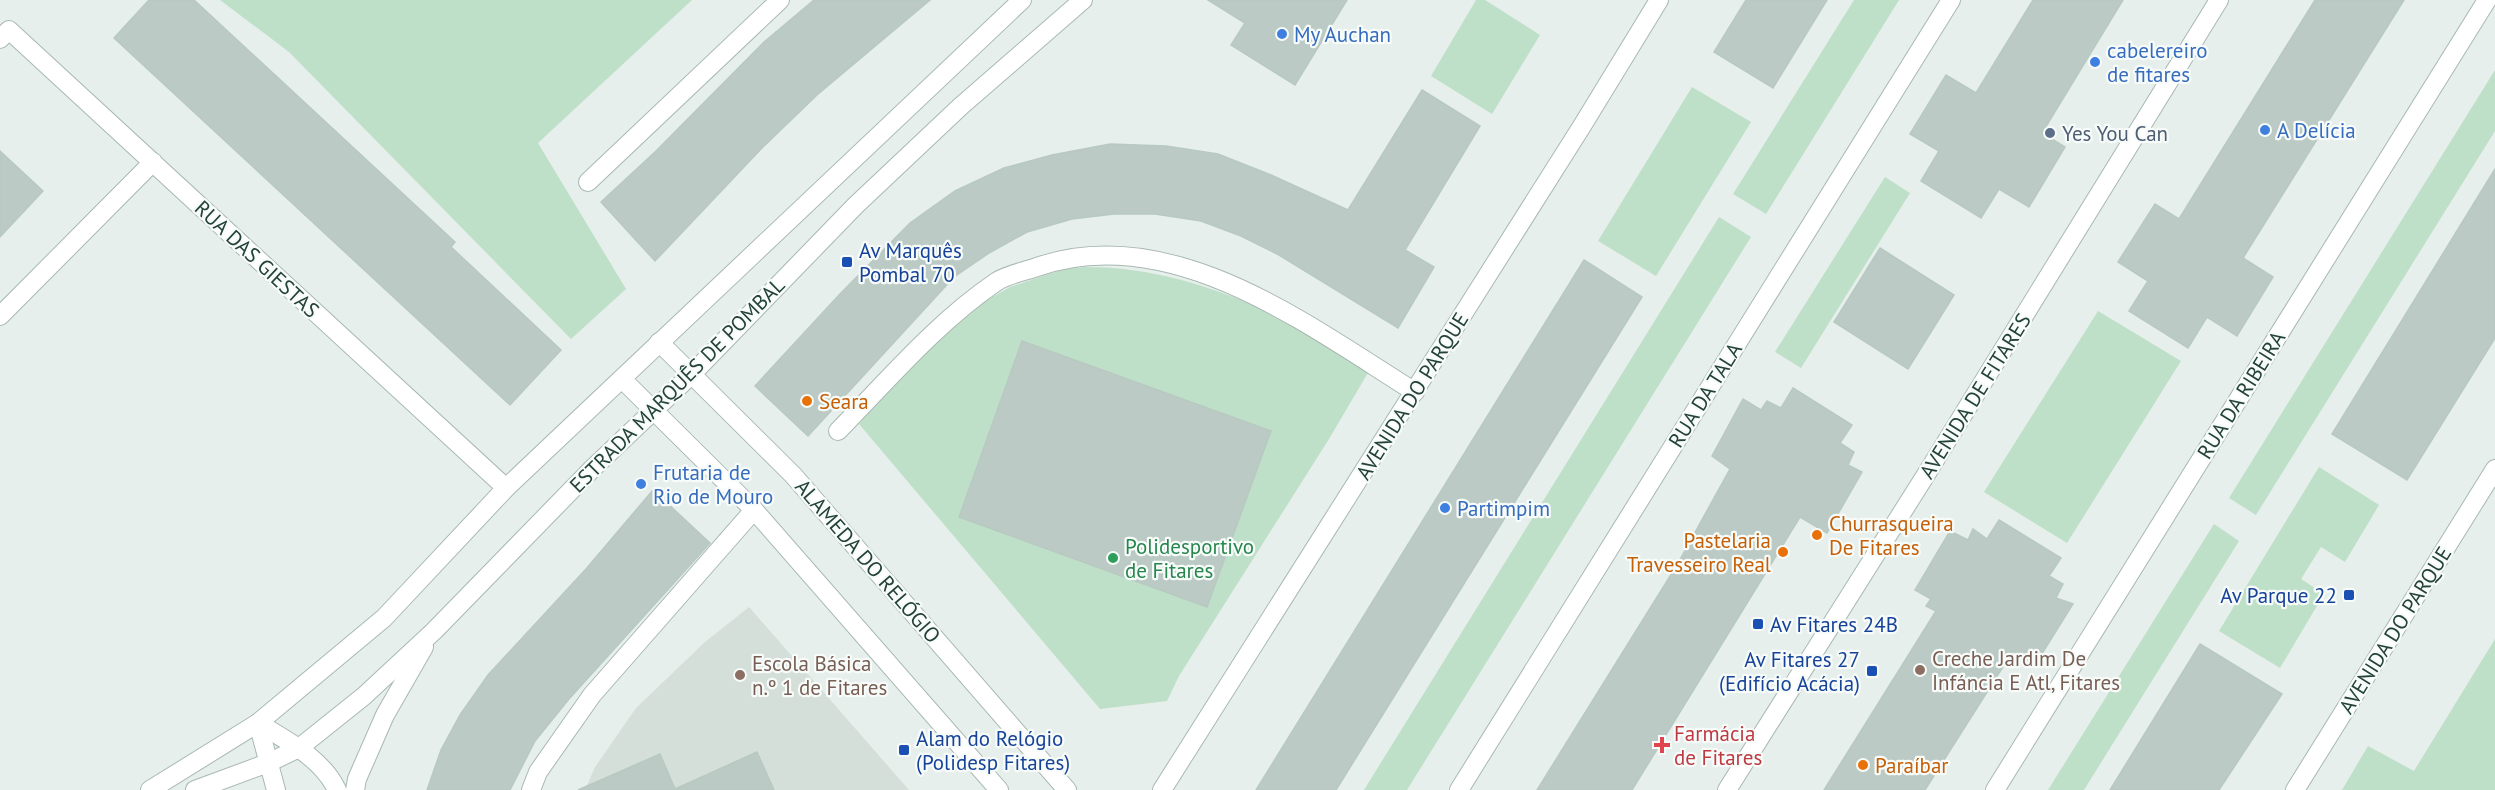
<svg xmlns="http://www.w3.org/2000/svg" width="2495" height="790" viewBox="0 0 2495 790" font-family="'PT Sans',sans-serif">
<style>
.built{fill:#d4dfda}
.green{fill:#bfe0c8}
.building{fill:#bbcac4;stroke:#b8c9c2;stroke-width:1.5}
.lines{fill:none;stroke-linecap:round;stroke-linejoin:round}
.minor-casing{stroke:#a8b8b2;stroke-width:20}
.minor{stroke:#fff;stroke-width:18}
.shop-dot{fill:#3f7fe0;stroke:#f7fbf9;stroke-width:2}
.service-dot{fill:#5c6f8a;stroke:#f7fbf9;stroke-width:2}
.transit-dot{fill:#1a4fb4;stroke:#f7fbf9;stroke-width:2}
.food-dot{fill:#e8710a;stroke:#f7fbf9;stroke-width:2}
.leisure-dot{fill:#2e9e5b;stroke:#f7fbf9;stroke-width:2}
.education-dot{fill:#8d6e63;stroke:#f7fbf9;stroke-width:2}
.health-dot{fill:#e0444e;stroke:#f7fbf9;stroke-width:2}
.labels{text-anchor:middle;dominant-baseline:central;stroke-width:4.5;stroke-linejoin:round;paint-order:stroke}
.shop-label{font-size:21px;fill:#366cbe;stroke:#f7fbf9;text-anchor:start}
.service-label{font-size:21px;fill:#4e5e75;stroke:#f7fbf9;text-anchor:start}
.transit-label{font-size:21px;fill:#164399;stroke:#f7fbf9;text-anchor:start}
.street-label{font-size:21px;fill:#24423a;stroke:#f7fbf9}
.food-label{font-size:21px;fill:#c56008;stroke:#f7fbf9;text-anchor:start}
.leisure-label{font-size:21px;fill:#27864d;stroke:#f7fbf9;text-anchor:start}
.education-label{font-size:21px;fill:#785e54;stroke:#f7fbf9;text-anchor:start}
.health-label{font-size:21px;fill:#be3a42;stroke:#f7fbf9;text-anchor:start}
</style>
<rect width="100%" height="100%" fill="#e6efeb"/>
<path class="built" d="M749,607L909,790H585L595,767L636,708L705,642Z"/>
<g class="green">
<path d="M220,0H692L538,143L626,289L571,339L289,52Z"/>
<path d="M1476,0H1485L1540,35L1492,114L1431,76Z"/>
<path d="M1854,0H1899L1766,214L1733,194Z"/>
<path d="M2495,70V131L2256,515L2229,498Z"/>
<path d="M1692,87L1751,122L1656,276L1598,241Z"/>
<path d="M1885,177L1910,193L1801,368L1775,352Z"/>
<path d="M1719,217L1751,237L1407,790H1364Z"/>
<path d="M1086,267C1149,267 1212,285 1269,313C1303,329 1336,352 1369,371L1329,439L1179,676L1167,701L1100,709L859,424L914,363L975,307L1010,287L1064,269Z"/>
<path d="M2098,311L2181,361L2067,543L1984,492Z"/>
<path d="M2319,467L2379,505L2345,562L2321,547L2301,579L2324,594L2280,668L2219,631Z"/>
<path d="M2214,524L2239,541L2084,790H2048Z"/>
<path d="M2495,639V790H2342L2368,746L2414,771Z"/>
</g>
<g class="building">
<path d="M149,0H194L455,242L451,247L561,350L510,405L114,38Z"/>
<path d="M814,0H930L817,95L761,149L655,261L601,202L656,151L764,42Z"/>
<path d="M1208,0H1347L1295,85L1231,45L1245,23Z"/>
<path d="M1746,0H1827L1773,88L1714,52Z"/>
<path d="M2033,0H2123L2042,133L2065,147L2029,207L1999,189L1981,218L1921,181L1939,151L1910,134L1946,75L1976,93Z"/>
<path d="M2315,0H2404L2243,258L2273,277L2237,336L2207,317L2188,348L2129,311L2148,281L2118,262L2155,204L2179,219Z"/>
<path d="M1422,90L1480,126L1405,250L1434,267L1398,328L1279,255L1241,236L1201,221L1155,214H1114L1072,219L1027,232L989,253L954,277L808,436L755,386L839,295L910,223L955,191L1004,168L1052,155L1110,144L1166,146L1218,154L1271,175L1348,210Z"/>
<path d="M0,151L43,191L0,237Z"/>
<path d="M2495,169V338L2407,480L2332,434Z"/>
<path d="M1880,248L1954,295L1908,369L1834,322Z"/>
<path d="M1584,260L1642,297L1578,400L1336,790H1256Z"/>
<path d="M1022,341L1271,431L1207,607L959,517Z"/>
<path d="M1793,388L1852,425L1840,443L1854,452L1848,465L1862,472L1827,533L1800,517L1632,790H1537L1677,565L1730,469L1712,456L1743,399L1761,410L1767,401L1781,408Z"/>
<path d="M653,490L710,543L569,699L535,741L510,790H427L441,750L460,715L488,675L586,569Z"/>
<path d="M1999,520L2061,558L2049,576L2063,584L2056,598L2073,604L2035,665L2013,651L1925,790H1824L1936,611L1926,606L1931,599L1915,590L1950,531L1968,540L1973,529L1987,539Z"/>
<path d="M2200,644L2282,694L2219,790H2110Z"/>
<path d="M757,752L774,790H578L660,754L675,789Z"/>
</g>
<g class="lines">
<g class="minor-casing">
<g id="minor">
<path d="M0,39L9,30L506,488"/>
<path d="M588,182L780,0"/>
<path d="M0,316L153,162"/>
<path d="M659,342L793,475L1067,790"/>
<path d="M622,379L754,510L999,790"/>
<path d="M838,431C888,380 936,323 996,282C1006,275 1022,272 1034,268C1169,219 1306,324 1415,392"/>
<path d="M258,723C287,741 322,758 337,790"/>
<path d="M258,723L276,790"/>
<path d="M150,790L258,723L384,618L506,488L1022,0"/>
<path d="M195,790L268,763L299,748L364,696L434,631L592,469L692,374L856,205L961,106L1083,0"/>
<path d="M355,790L357,779L385,715L424,647"/>
<path d="M531,790L538,772L592,695L754,510"/>
<path d="M1162,790L1582,126L1659,0"/>
<path d="M1459,790L1951,0"/>
<path d="M1727,790L1927,473L2219,0"/>
<path d="M1995,790L2487,0"/>
<path d="M2295,790L2495,469"/>
</g>
</g>
<use href="#minor" class="minor"/>
</g>
<g class="shop-dot">
<circle cx="1282" cy="34" r="6"/>
<circle cx="2095" cy="62" r="6"/>
<circle cx="2265" cy="130" r="6"/>
<circle cx="641" cy="484" r="6"/>
<circle cx="1445" cy="508" r="6"/>
</g>
<circle class="service-dot" cx="2050" cy="133" r="6"/>
<g class="transit-dot">
<rect x="841" y="256" width="12" height="12" rx="3"/>
<rect x="2343" y="589" width="12" height="12" rx="3"/>
<rect x="1752" y="618" width="12" height="12" rx="3"/>
<rect x="1866" y="665" width="12" height="12" rx="3"/>
<rect x="898" y="744" width="12" height="12" rx="3"/>
</g>
<g class="food-dot">
<circle cx="807" cy="401" r="6"/>
<circle cx="1817" cy="535" r="6"/>
<circle cx="1783" cy="552" r="6"/>
<circle cx="1863" cy="765" r="6"/>
</g>
<circle class="leisure-dot" cx="1113" cy="558" r="6"/>
<g class="education-dot">
<circle cx="1920" cy="670" r="6"/>
<circle cx="740" cy="675" r="6"/>
</g>
<path class="health-dot" d="M1659 736h6v6h6v6h-6v6h-6v-6h-6v-6h6z"/>
<g class="labels">
<g class="shop-label">
<text x="1294" y="34">My Auchan</text>
<text x="2107" y="50">cabelereiro<tspan x="2107" dy="24">de fitares</tspan></text>
<text x="2277" y="130">A Delícia</text>
<text x="653" y="472">Frutaria de<tspan x="653" dy="24">Rio de Mouro</tspan></text>
<text x="1457" y="508">Partimpim</text>
</g>
<g class="service-label">
<text x="2062" y="133">Yes You Can</text>
</g>
<g class="transit-label">
<text x="859" y="250">Av Marquês<tspan x="859" dy="24">Pombal 70</tspan></text>
<text x="2337" y="595" text-anchor="end">Av Parque 22</text>
<text x="1770" y="624">Av Fitares 24B</text>
<text x="1860" y="659" text-anchor="end">Av Fitares 27<tspan x="1860" dy="24">(Edifício Acácia)</tspan></text>
<text x="916" y="738">Alam do Relógio<tspan x="916" dy="24">(Polidesp Fitares)</tspan></text>
</g>
<g class="street-label">
<text transform="translate(257 259) rotate(43)">RUA DAS GIESTAS</text>
<text transform="translate(677 385) rotate(-45)">ESTRADA MARQUÊS DE POMBAL</text>
<text transform="translate(1705 395) rotate(-58)">RUA DA TALA</text>
<text transform="translate(2241 395) rotate(-58)">RUA DA RIBEIRA</text>
<text transform="translate(1412 396) rotate(-58)">AVENIDA DO PARQUE</text>
<text transform="translate(1975 396) rotate(-58)">AVENIDA DE FITARES</text>
<text transform="translate(868 561) rotate(49)">ALAMEDA DO RELÓGIO</text>
<text transform="translate(2395 630) rotate(-58)">AVENIDA DO PARQUE</text>
</g>
<g class="food-label">
<text x="819" y="401">Seara</text>
<text x="1829" y="523">Churrasqueira<tspan x="1829" dy="24">De Fitares</tspan></text>
<text x="1771" y="540" text-anchor="end">Pastelaria<tspan x="1771" dy="24">Travesseiro Real</tspan></text>
<text x="1875" y="765">Paraíbar</text>
</g>
<g class="leisure-label">
<text x="1125" y="546">Polidesportivo<tspan x="1125" dy="24">de Fitares</tspan></text>
</g>
<g class="education-label">
<text x="1932" y="658">Creche Jardim De<tspan x="1932" dy="24">Infáncia E Atl, Fitares</tspan></text>
<text x="752" y="663">Escola Básica<tspan x="752" dy="24">n.º 1 de Fitares</tspan></text>
</g>
<g class="health-label">
<text x="1674" y="733">Farmácia<tspan x="1674" dy="24">de Fitares</tspan></text>
</g>
</g>
</svg>
